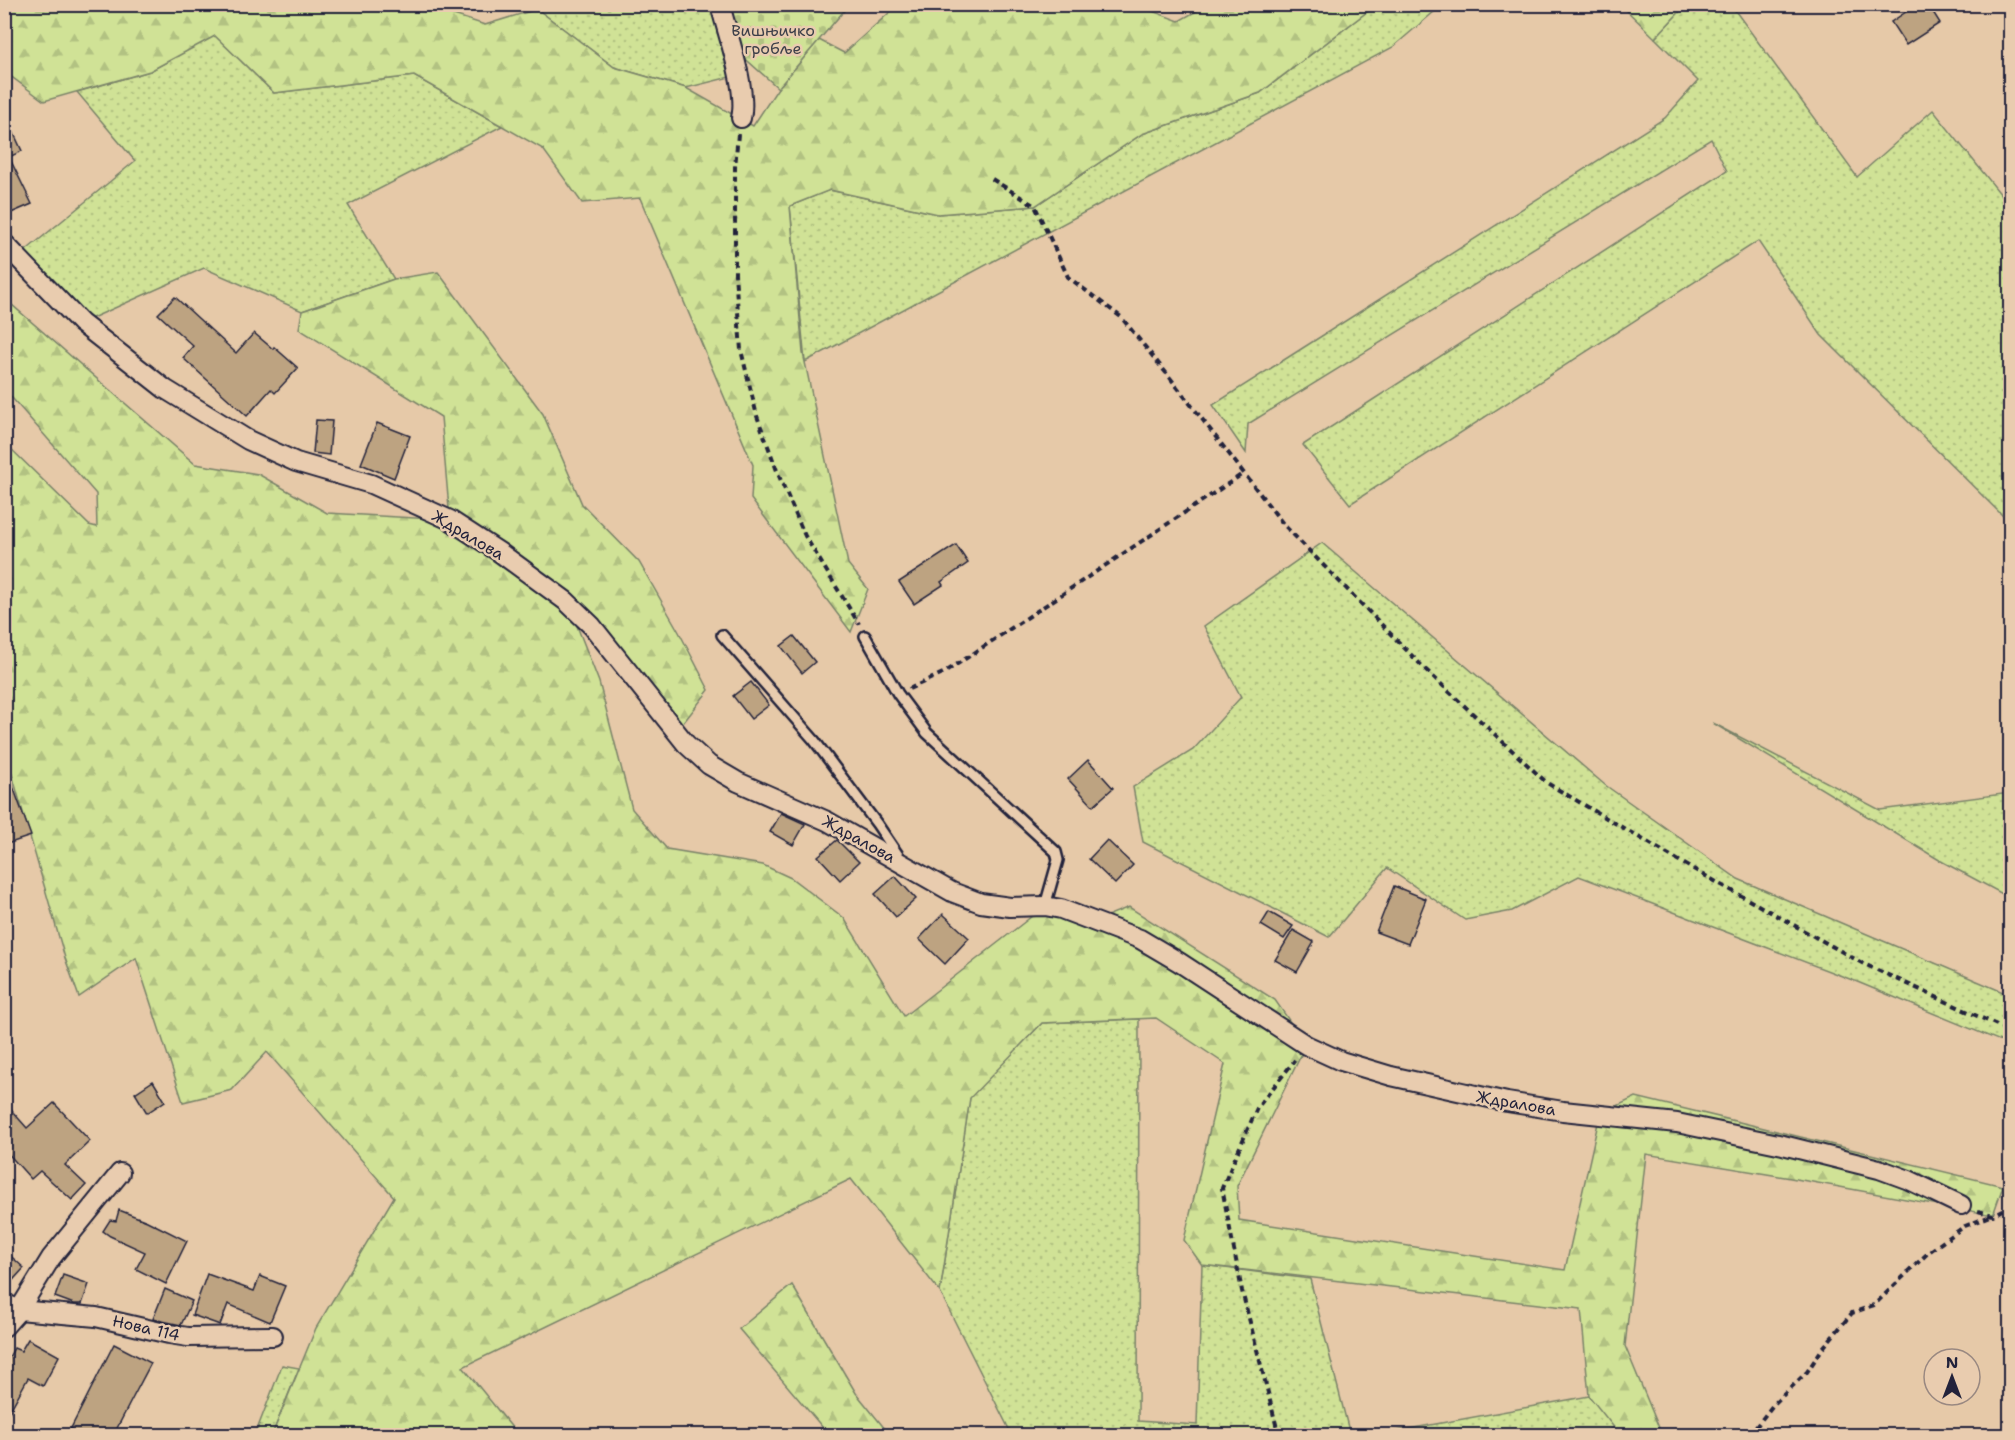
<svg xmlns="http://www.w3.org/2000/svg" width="2015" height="1440" viewBox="0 0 2015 1440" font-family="'Shantell Sans',sans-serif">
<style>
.grass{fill:url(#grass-dots);stroke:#798268;stroke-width:1.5}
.forest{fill:url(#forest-firs);stroke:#798268;stroke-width:1.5}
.cemetery{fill:url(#cemetery-stones);stroke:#798268;stroke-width:1.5}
.building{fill:#bda381;stroke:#22223b;stroke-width:1.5}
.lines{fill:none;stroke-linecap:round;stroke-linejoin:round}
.service-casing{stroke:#22223b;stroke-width:14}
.minor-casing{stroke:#22223b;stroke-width:22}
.path{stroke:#22223b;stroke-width:4;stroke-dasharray:6 4.5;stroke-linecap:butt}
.service{stroke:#e9ccaf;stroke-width:9}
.minor{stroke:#e9ccaf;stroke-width:18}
.labels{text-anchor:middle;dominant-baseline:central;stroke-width:5;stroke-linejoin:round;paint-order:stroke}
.park-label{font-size:16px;fill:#3c3f49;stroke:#e9ccaf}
.street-label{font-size:16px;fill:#22223b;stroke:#e9ccaf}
</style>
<defs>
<pattern id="grass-dots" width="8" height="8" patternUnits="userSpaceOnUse" patternTransform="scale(1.5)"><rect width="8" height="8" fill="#d0e296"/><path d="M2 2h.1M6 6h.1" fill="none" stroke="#b2c282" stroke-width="1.8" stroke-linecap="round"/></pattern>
<pattern id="forest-firs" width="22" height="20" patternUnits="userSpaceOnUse" patternTransform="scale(1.5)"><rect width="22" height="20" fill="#d0e296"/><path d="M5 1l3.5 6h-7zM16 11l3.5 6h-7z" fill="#b2c282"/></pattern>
<pattern id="cemetery-stones" width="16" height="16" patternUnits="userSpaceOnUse" patternTransform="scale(1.5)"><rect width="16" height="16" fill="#d0e296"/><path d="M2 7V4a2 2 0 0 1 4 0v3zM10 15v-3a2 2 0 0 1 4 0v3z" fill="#b2c282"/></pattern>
</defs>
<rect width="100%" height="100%" fill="#e6c9a8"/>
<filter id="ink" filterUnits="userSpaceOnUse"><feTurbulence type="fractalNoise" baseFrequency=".0167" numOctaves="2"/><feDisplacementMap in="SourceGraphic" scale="12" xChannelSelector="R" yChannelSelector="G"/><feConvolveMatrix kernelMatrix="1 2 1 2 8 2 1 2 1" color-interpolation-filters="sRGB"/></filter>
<g filter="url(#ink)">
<g class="grass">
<path d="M539,4L720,5L738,75L686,88L614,67L537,9Z"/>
<path d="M1376,5H1442L1393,47L805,362L790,206L829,190L938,214L1035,206L1142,134L1260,93Z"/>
<path d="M1686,5H1731L1857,177L1933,110L2010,206V523L1821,335L1758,241L1350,504L1303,445L1727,171L1711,139L1248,424L1246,453L1213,405L1665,118L1698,81L1655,38Z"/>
<path d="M215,35L274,93L414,76L502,126L348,205L394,279L302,311L204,268L81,323L18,257L135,161L77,92L150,71Z"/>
<path d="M1322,543L1605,785L1738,879L2010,995V1045L1855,981L1579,876L1512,911L1465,920L1387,868L1329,937L1143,842L1133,787L1193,750L1241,697L1204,626Z"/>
<path d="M1713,723L1880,810L2010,793V898L1941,861Z"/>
<path d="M1139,1019L1138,1421L1197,1425L1202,1265L1310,1279L1350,1435H1012L940,1292L970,1097L1042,1023Z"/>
<path d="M282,1365L299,1368L272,1435H255Z"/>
<path d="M1589,1396L1617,1427L1592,1436H1370Z"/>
</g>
<g class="forest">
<path d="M419,4L485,25L537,9L614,67L686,88L753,126L778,88L819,40L844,53L898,5H1136L1179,21L1207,5H1376L1260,93L1142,134L1035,206L938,214L830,190L790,206L803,353L848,564L868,589L851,632L751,499L753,465L640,198L582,203L543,149L414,76L274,93L215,36L150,71L44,101L5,72L4,5Z"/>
<path d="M1621,5H1686L1655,38Z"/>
<path d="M438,272L543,414L582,504L639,562L679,632L709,690L676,732L568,603L599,682L632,809L667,849L763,865L791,878L844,918L904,1016L1045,906L1095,921L1129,907L1275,1000L1306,1045L1237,1186L1239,1220L1565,1270L1600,1114L1636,1097L2003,1186L1993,1215L1785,1177L1646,1154L1625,1346L1662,1435H1620L1589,1396L1581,1309L1202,1265L1184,1240L1225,1064L1156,1018L1042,1023L970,1098L940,1292L851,1179L463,1367L518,1435H272L316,1328L394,1197L267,1052L232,1090L183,1102L136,958L79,997L65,958L5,750L4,442L89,525L97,527L96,494L5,390V299L195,464L258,474L327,513L450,520L441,417L299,329L302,311L394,279Z"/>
<path d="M792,1285L856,1393L890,1435H829L739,1329Z"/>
</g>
<path class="cemetery" d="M723,5H849L778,88L739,53Z"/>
<g class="building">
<path d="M1918,4H1928L1940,23L1906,45L1891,22Z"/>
<path d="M4,112L22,151L9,157L32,204L4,216Z"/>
<path d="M175,297L236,353L254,333L273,349L274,347L298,368L275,393L271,389L247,416L183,358L193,346L158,314Z"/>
<path d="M316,420L332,421L329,455L313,453Z"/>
<path d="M377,423L410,436L394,478L361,464Z"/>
<path d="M956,545L968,563L941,582L943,585L914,604L899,582Z"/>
<path d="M794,636L815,662L802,673L781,646Z"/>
<path d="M751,682L769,705L751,719L733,696Z"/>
<path d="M1088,760L1113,788L1093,806L1068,779Z"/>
<path d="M4,770H7L31,836L4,845Z"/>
<path d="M781,813L805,824L793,845L770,832Z"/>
<path d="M837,840L859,862L840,880L818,856Z"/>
<path d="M1107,840L1133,865L1115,884L1089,859Z"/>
<path d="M895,876L916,899L896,917L875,894Z"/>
<path d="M1394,886L1426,899L1408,944L1376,932Z"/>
<path d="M1269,912L1293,926L1284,939L1261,925Z"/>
<path d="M943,914L969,938L945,964L919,939Z"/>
<path d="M1293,930L1314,942L1297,972L1275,960Z"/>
<path d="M153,1081L165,1101L147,1113L135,1093Z"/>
<path d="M4,1102L27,1128L54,1103L90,1141L65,1165L86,1185L72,1200L40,1171L31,1179L4,1149Z"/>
<path d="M119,1210L147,1221L187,1241L166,1284L136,1269L145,1252L110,1236L103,1231L110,1220L116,1221Z"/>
<path d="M4,1250L24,1268L4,1290Z"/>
<path d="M207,1274L254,1291L260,1276L285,1286L270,1322L228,1304L220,1325L192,1315Z"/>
<path d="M63,1275L89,1284L82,1304H74L55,1297Z"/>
<path d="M165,1289L192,1301L181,1325L153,1319Z"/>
<path d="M28,1339L59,1356L43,1386L28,1378L4,1421V1367L14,1348L21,1351Z"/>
<path d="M114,1344L151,1363L130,1403L113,1436H67Z"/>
</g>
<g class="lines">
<g class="service-casing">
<g id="service">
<path d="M722,635L814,740L877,824L900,858"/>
<path d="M865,636L898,694L927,733L1056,852L1058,860L1045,906"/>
</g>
</g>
<g class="minor-casing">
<g id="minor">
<path d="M720,4C727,34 748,90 741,118"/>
<path d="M4,243L81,323L165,389L248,440L296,462L371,484L450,520L499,552L566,601L592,626L686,744L709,765L738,782L827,821L952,892L981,903L1010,907L1045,906L1061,909L1140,939L1179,962L1306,1045L1341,1061L1391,1076L1507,1102L1563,1111L1677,1123L1783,1145L1879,1169L1909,1180L1961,1205"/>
<path d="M4,1303L19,1310L96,1317L169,1334L188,1337L273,1336"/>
<path d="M4,1327L19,1310L51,1258L120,1173"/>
</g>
</g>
<g class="path">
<path d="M738,134L735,167V274L741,350L757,416L779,476L805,536L859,624"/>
<path d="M992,179L1035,206L1068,277L1121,317L1171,379L1284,525L1426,670L1547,783L1686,865L1862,963L2010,1031"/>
<path d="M909,689L947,671L1244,473"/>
<path d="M1978,1211L1993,1215L2004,1209L2010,1201"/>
<path d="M1279,1436L1242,1291L1222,1188L1257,1108L1295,1060"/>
<path d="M1749,1436L1773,1405L1807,1372L1822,1349L1852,1313L1874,1305L1930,1251L1965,1226L1993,1215"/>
</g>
<use href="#service" class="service"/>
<use href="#minor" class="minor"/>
</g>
</g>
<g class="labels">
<g class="park-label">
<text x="773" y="30">Вишњичко<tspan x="773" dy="18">гробље</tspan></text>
</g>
<g class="street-label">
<text transform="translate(468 535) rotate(31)">Ждралова</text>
<text transform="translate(859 839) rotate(29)">Ждралова</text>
<text transform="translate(1516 1103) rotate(10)">Ждралова</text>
<text transform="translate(146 1328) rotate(13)">Нова 114</text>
</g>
</g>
<rect width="2015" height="1440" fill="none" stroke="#e9ccaf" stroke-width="24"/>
<rect x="12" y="12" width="1991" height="1416" fill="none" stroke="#22223b" stroke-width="2" filter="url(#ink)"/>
<g transform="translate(1952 1377)"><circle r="28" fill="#e9ccaf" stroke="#998881" stroke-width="1.5"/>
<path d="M0-4.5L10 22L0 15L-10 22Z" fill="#22223b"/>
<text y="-9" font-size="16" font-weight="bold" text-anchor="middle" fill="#22223b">N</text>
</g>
</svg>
